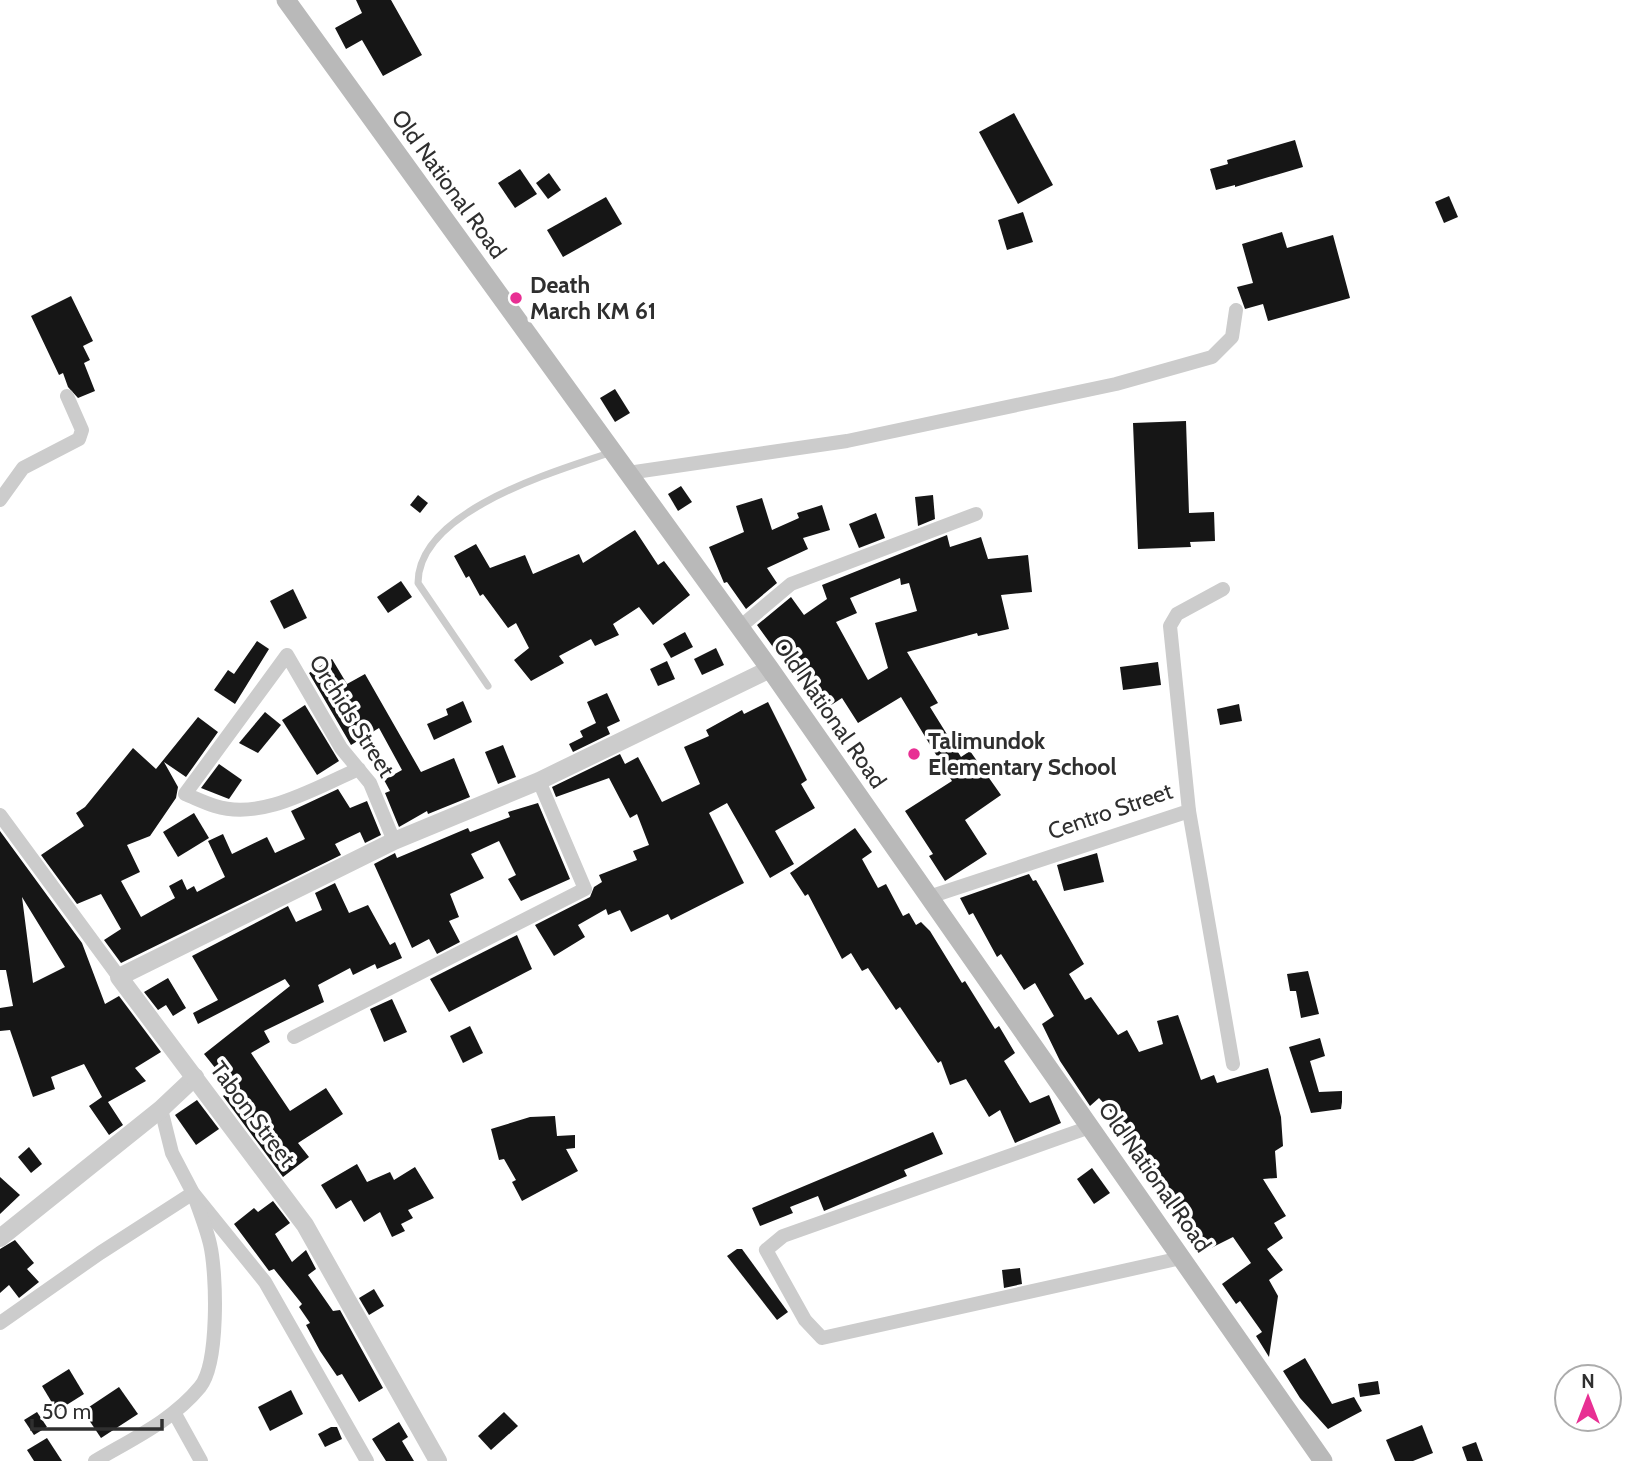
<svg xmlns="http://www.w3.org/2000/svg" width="1651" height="1461" viewBox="0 0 1651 1461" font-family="Cabin,sans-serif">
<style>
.building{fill:#161616;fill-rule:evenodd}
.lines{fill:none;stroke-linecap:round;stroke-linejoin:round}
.service{stroke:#ccc;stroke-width:7}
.minor{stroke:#ccc;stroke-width:14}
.tertiary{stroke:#ccc;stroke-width:18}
.secondary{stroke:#b9b9b9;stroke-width:19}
.poi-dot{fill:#e82f93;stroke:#fff;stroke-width:2.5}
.labels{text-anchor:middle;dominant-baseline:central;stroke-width:7;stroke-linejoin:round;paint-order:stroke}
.street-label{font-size:23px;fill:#2f2f2f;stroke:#fff}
.poi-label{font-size:23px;font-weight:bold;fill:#2f2f2f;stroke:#fff;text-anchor:start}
</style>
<rect width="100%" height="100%" fill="#fff"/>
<g class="building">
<path d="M356,0H391L422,55L383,76L362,40L346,49L335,28L362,13Z"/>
<path d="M1014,113L1053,185L1018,204L979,132Z"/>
<path d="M1295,140L1303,167L1235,187V185L1216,190L1210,169L1228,164L1227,160Z"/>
<path d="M520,169L537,194L515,208L498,183Z"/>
<path d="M549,173L561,190L548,199L536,183Z"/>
<path d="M1449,196L1458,217L1444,223L1435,202Z"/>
<path d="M606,197L622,224L563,257L547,230Z"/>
<path d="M1023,212L1033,242L1007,250L998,220Z"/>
<path d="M1282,232L1287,248L1333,235L1350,298L1268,321L1263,304L1245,309L1237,287L1253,283L1242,244Z"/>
<path d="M71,296L93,341L83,346L90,360L84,363L95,391L78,398L68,387L63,373L59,375L31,316Z"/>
<path d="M615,389L630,413L615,422L600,398Z"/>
<path d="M1186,421L1189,513L1214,512L1215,541L1190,542L1191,547L1138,549L1133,423Z"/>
<path d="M681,486L692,502L678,511L668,494Z"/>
<path d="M418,495L428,503L420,513L410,505Z"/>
<path d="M933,495L935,519L918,526L915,497Z"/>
<path d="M762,498L772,530L799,518L797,513L822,505L830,530L803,538L808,549L767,568L777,583L746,609L727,582L724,583L709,547L744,532L736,506Z"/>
<path d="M876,513L885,538L859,548L849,524Z"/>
<path d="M635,530L658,565L664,561L690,595L653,625L639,607L613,624L619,635L595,646L591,639L559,656L564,663L531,681L514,660L529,648L516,623L508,628L483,594L480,596L469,576L466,578L454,556L476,544L490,568L525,555L533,574L579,554L583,563Z"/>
<path d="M947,535L950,547L981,537L988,559L1028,555L1032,592L1001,595L1009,629L978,636L977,633L907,652L938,703L930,707L961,757L970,751L1001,795L965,820L987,854L945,881L929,856L933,854L905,811L952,781L901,697L858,723L842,698L822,711L792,667L789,669L757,625L791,597L804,615L827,599L822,585ZM900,578L901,585L909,583L917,611L875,623L888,668L868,680L836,622L857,613L850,598Z"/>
<path d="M401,581L412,597L388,613L377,597Z"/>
<path d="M293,589L307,618L284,629L270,601Z"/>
<path d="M685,632L693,647L671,658L663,644Z"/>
<path d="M257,641L269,649L235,704L214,690L228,670L234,674Z"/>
<path d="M716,648L724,665L702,675L694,659Z"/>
<path d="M332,659L347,684L365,674L421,772L454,758L470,797L428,814L427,811L399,827L385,793L390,791L384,780L402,770L379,728L351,745L309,673Z"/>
<path d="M667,661L675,679L658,686L650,669Z"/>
<path d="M1158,662L1161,685L1123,690L1120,667Z"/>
<path d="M607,693L620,721L607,727L610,734L573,752L569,744L583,737L580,731L596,723L587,702Z"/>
<path d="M463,701L472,722L434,740L427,724L448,715L446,709Z"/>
<path d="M768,702L807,780L801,784L815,808L775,831L794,864L770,878L727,803L709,813L744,883L671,920L668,914L631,932L620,910L608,915L606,909L578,925L585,937L554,956L535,925L590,897L594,887L602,882L599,875L637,860L633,851L649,845L637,814L630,818L609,778L556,797L552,787L620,754L625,764L638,757L662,802L700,784L684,747L709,736L706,730L742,710L744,714Z"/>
<path d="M1239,704L1242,721L1220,725L1217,709Z"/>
<path d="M305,705L339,761L317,775L282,720Z"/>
<path d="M265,712L281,725L258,753L239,743Z"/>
<path d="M198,717L218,732L186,777L164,762L178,787L176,798L150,836L127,845L140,872L121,881L141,917L175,898L169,886L182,879L187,890L194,886L197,892L225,877L208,841L223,834L232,854L267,837L275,853L305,839L291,811L338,789L350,808L367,801L381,835L365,843L360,832L335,844L341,855L121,963L104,940L121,929L101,894L77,904L41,855L84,826L76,813L85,807L133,748L156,769Z"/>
<path d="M503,745L516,777L498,784L485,752Z"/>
<path d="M219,764L242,780L229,799L201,788Z"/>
<path d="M538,803L570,879L521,901L508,879L516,875L499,841L471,854L484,878L450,894L459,917L449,921L460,942L437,954L429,939L412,948L374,864L395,853L397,858L468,828L470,832L510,817L508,812Z"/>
<path d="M194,813L209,838L178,857L163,832Z"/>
<path d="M855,828L872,852L862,859L878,888L886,884L903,916L909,913L916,925L921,922L930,931L962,983L965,981L995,1029L999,1026L1015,1053L1004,1061L1030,1103L1049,1095L1061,1123L1015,1143L1000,1110L989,1117L966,1079L950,1085L941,1061L938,1063L900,1007L896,1010L868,968L862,971L851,953L842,959L808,894L805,896L790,873Z"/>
<path d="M0,831L82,943L105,1004L119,996L161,1052L135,1068L146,1081L108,1102L123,1125L109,1135L89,1106L102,1097L84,1064L51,1077L55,1089L33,1097L10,1030L0,1031V1008L13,1006L6,970H0ZM22,897L65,967L33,983Z"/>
<path d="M1097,853L1104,882L1064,891L1057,865Z"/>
<path d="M1029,874L1033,881L1036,880L1084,964L1069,974L1085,1000L1091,997L1118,1035L1127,1030L1139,1052L1163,1044L1157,1021L1178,1015L1201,1080L1214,1075L1217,1083L1268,1068L1281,1117L1283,1146L1275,1151L1277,1178L1263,1179L1286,1216L1274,1223L1283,1238L1267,1249L1283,1270L1269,1280L1278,1296L1269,1357L1256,1336L1262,1332L1240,1301L1236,1304L1222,1284L1251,1263L1233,1237L1197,1255L1161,1184L1155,1187L1137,1151L1132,1154L1109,1109L1099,1098L1090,1106L1060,1061L1042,1024L1054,1016L1035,983L1024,990L1001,954L997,957L973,913L969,915L960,898Z"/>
<path d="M335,883L349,913L368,905L390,945L395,942L402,958L377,969L375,964L353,975L350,968L318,985L324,1002L264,1031L270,1042L251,1053L290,1111L326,1088L343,1114L298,1143L309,1157L283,1177L223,1096L232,1089L204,1054L290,986L285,979L198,1024L193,1013L218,1000L192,956L288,906L296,922L322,910L315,893Z"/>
<path d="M517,935L532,969L449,1012L430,979Z"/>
<path d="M1308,971L1319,1014L1301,1018L1296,991H1290L1287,974Z"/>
<path d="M168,978L186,1008L173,1016L166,1005L158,1010L144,992Z"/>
<path d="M392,999L407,1032L384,1042L370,1009Z"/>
<path d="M470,1026L483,1053L463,1063L450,1036Z"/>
<path d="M1320,1038L1325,1056L1310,1061L1319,1092L1342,1091V1102L1341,1109L1311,1113L1289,1047Z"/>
<path d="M197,1100L219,1129L196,1145L175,1115Z"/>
<path d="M555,1116L557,1136L575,1135V1148L566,1149L578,1171L522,1201L512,1182L516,1180L504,1159L499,1160L491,1129L530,1117Z"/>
<path d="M933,1132L943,1154L904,1170L907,1176L824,1211L818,1196L790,1207L793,1213L760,1226L752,1208Z"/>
<path d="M29,1147L42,1164L31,1173L18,1157Z"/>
<path d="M357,1164L367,1182L390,1172L394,1180L415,1167L434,1198L408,1210L413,1218L401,1224L405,1231L392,1237L380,1212L364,1222L351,1200L336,1209L321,1185Z"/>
<path d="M1092,1168L1110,1193L1094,1204L1077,1179Z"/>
<path d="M0,1177L20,1195L0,1214Z"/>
<path d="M273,1201L290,1223L275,1234L292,1262L306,1250L316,1269L308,1275L333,1311L340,1310L383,1388L359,1402L342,1374L337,1376L320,1351L306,1325L310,1323L299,1307L302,1304L274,1269L269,1271L234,1224L254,1208L258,1212Z"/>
<path d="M15,1240L34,1263L27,1269L39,1282L19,1298L9,1285L0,1293V1249Z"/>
<path d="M737,1249H742L788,1312L777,1320L727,1256Z"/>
<path d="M1020,1268L1022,1284L1004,1288L1002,1270Z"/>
<path d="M374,1289L384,1306L369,1315L359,1298Z"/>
<path d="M1305,1358L1332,1404L1354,1397L1362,1411L1328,1429L1300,1398L1283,1371Z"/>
<path d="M69,1369L84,1394L57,1411L42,1386Z"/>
<path d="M1378,1381L1380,1394L1360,1397L1358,1384Z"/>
<path d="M119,1387L138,1414L101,1438L83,1411Z"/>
<path d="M291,1390L303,1414L270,1431L258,1407Z"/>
<path d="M37,1412L47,1427L34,1435L24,1420Z"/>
<path d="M504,1412L518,1426L491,1450L478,1436Z"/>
<path d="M399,1422L408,1437L402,1441L414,1461H386L372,1439Z"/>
<path d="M1422,1425L1433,1453L1413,1461H1395L1386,1440Z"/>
<path d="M331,1427H337L342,1439L325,1447L318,1434Z"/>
<path d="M47,1438L62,1461H34L27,1450Z"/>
<path d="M1476,1442L1483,1461H1467L1462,1447Z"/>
</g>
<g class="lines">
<path class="service" d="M488,686L418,583C418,510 557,471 612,452"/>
<g class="minor">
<path d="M628,473L847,441L1116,384L1212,357L1232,337L1236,310"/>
<path d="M0,500L23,468L79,439L82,430L67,396"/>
<path d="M740,627L791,584L976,514"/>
<path d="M359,769C316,787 263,821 215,806C205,803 195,798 185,794L287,655L341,748L370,783L394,841"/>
<path d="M1189,811L1233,1064"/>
<path d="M0,815L119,977"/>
<path d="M929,897L1189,811L1170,626L1177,614L1223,589"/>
<path d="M294,1037L585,889L539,781"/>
<path d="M161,1109L172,1153L193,1193L265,1282L367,1461"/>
<path d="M1090,1127L783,1236L766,1250L805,1320L822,1338L1181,1258"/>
<path d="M0,1323L100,1253L193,1193C199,1210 206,1227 210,1244C217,1274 219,1364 200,1387C172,1421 132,1439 95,1461"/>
<path d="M175,1414L201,1461"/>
</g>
<g class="tertiary">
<path d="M0,1238L161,1109L195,1077"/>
<path d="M438,1461L305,1225L119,977L394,841L539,781L770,669"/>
</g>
<path class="secondary" d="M286,0L770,669L1323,1461"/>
</g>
<g class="poi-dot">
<circle cx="516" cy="298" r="7"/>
<circle cx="914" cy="754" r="7"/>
</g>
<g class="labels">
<g class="street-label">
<text transform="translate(449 184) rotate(54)">Old National Road</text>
<text transform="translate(830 713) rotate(55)">Old National Road</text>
<text transform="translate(352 716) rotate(58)">Orchids Street</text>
<text transform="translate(1110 811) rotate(-19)">Centro Street</text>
<text transform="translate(253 1114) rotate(53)">Tabon Street</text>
<text transform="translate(1155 1177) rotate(55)">Old National Road</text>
</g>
<g class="poi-label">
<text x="530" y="285">Death<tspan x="530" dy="26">March KM 61</tspan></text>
<text x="928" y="741">Talimundok<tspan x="928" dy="26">Elementary School</tspan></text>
</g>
</g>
<g transform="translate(1588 1398)"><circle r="33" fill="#ffffff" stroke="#acacac" stroke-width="2"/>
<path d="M0-5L12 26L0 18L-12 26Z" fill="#e82f93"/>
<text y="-10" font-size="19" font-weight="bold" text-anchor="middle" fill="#2f2f2f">N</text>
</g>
<path d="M32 1419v10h130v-10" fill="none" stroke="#2f2f2f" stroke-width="3.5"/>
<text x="42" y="1419" font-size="21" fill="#2f2f2f" stroke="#ffffff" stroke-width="5" paint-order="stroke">50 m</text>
</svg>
